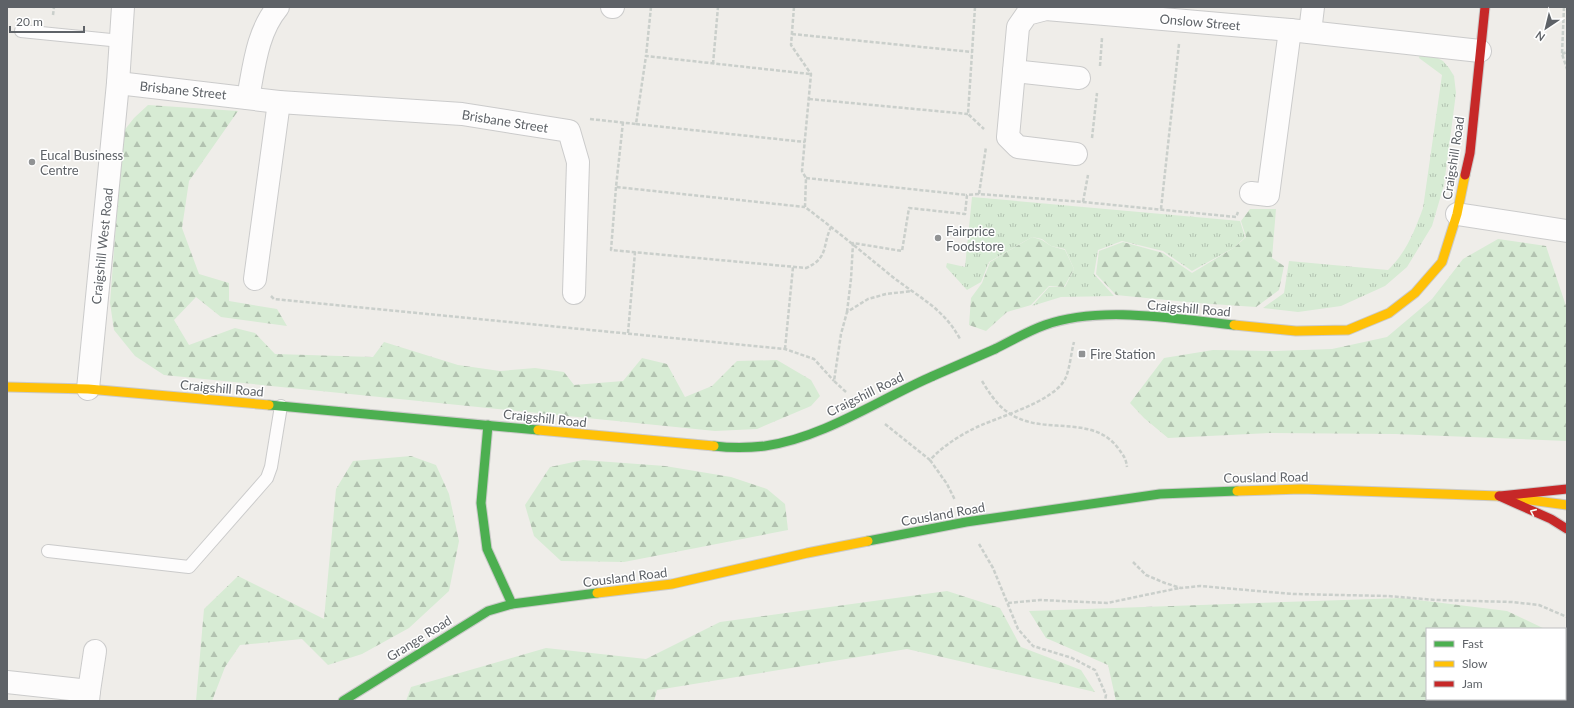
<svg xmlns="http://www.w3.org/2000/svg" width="1574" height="708" viewBox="0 0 1574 708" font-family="Lato,sans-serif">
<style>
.grass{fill:url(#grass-tufts)}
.forest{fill:url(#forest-firs)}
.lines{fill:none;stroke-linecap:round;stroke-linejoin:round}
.lane-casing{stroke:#cbcbcb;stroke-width:14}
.street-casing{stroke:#cbcbcb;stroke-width:24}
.fast-casing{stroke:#cbcac9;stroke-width:11}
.slow-casing{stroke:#cbcac9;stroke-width:11}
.jam-casing{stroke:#cbcac9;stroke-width:11}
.path{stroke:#cacfcb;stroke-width:2.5;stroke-dasharray:4 2;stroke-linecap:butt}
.lane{stroke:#fdfcfc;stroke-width:12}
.street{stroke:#fdfcfc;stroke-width:22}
.fast{stroke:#4caf50;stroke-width:9}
.slow{stroke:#ffc107;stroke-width:9}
.jam{stroke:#c62828;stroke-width:9}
.fast-bridge-casing{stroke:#cbcac9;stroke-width:11;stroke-linecap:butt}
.fast-bridge{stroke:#4caf50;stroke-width:9}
.oneway{stroke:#f6fbf6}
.poi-dot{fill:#919394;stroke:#fff;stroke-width:1.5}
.labels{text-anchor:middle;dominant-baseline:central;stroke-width:3;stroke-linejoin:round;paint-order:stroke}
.street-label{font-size:13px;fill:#5e6267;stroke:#fff}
.poi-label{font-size:13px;fill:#5e6267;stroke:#fff;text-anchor:start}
</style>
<defs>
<pattern id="grass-tufts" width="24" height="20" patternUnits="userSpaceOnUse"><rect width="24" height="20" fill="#d7ebd4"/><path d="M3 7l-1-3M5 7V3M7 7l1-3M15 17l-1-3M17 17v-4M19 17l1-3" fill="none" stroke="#b2c2b0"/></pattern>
<pattern id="forest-firs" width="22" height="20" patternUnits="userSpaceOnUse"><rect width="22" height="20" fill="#d7ebd4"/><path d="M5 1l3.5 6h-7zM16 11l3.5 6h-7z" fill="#b2c2b0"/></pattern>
</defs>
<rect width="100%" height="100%" fill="#efede9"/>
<g class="grass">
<path d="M1420,53L1432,55L1443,61L1449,68L1454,76L1456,93L1444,185L1432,226L1407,267L1385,286L1341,306L1298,312L1263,308L1284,293L1289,261L1388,270C1406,253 1415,230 1423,208L1442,75L1419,58Z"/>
<path d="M972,197L1240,221L1245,237L1235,247L1192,271L1163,251L1122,241L1098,250L1094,274L1114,296L1061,297L1032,306L1049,287H1065L1074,269L1065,249L1051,246L1042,239L1032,237L989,262L981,282L967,290L946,267L947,263L965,267Z"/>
</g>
<g class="forest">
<path d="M148,105L238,111L189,181L182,228L199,274L229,283V301L277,309L287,326L221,317L196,297L174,320L189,345L235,328L255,333L275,354L373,357L384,342L458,365L500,371L535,368L564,372L574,385L623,381L642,358L667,364L685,397L712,386L737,361L777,360L811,380L820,396L811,406L757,429L715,431L164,375L135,356L114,330L110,303L123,132L134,118Z"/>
<path d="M1250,209H1276L1272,258L1284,266L1279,290L1256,307L1197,303L1116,295L1096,274L1099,251L1123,242L1163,253L1192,273L1235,247L1246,237L1241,221Z"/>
<path d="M1032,237L1042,240L1051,246L1065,250L1074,269L1064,287L1049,286L1031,305L1007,312L986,331L969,325L971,298L982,283L990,262Z"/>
<path d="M1498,239L1546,246L1567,309V441L1395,434L1270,433L1168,438L1144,418L1130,403L1164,358L1213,350L1275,351L1332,349L1387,337L1432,299L1463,259Z"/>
<path d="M411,456L436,465L449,494L459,541L449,591L409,628L362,654L328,665L302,639L240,645L225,667L212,701H196L204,609L238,576L324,619L336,489L353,461Z"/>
<path d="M583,460L665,466L731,477L767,489L785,504L788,530L624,562L561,561L534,536L525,505L550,467Z"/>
<path d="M947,591L1000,608L1021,647L1081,670L1095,692L907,649L657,690L654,701H406L411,687L546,648L646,659L720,622Z"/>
<path d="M1402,598L1507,611L1545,629H1427V699H1565V639L1567,640V701H1116L1108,665L1046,638L1029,611Z"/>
</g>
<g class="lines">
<g class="lane-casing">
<g id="lane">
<path d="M21,31L121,41"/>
<path d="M48,551L189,567L267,478L271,467L281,406"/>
</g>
</g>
<g class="street-casing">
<g id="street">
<path d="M612,7H613"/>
<path d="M1310,32L1313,7"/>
<path d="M1014,71L1079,78"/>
<path d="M118,83L279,102L462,114L569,131L578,162L574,293"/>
<path d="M248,98C254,67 257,32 278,7"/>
<path d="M1076,154L1018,147L1008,137L1018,27L1027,14L1046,9L1105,14L1290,30L1480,51"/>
<path d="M1251,193L1268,195L1290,30"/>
<path d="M1457,214L1567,231"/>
<path d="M255,279L279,102"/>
<path d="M88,389L118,83L123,7"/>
<path d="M7,682L89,691L88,701"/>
<path d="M89,691L95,651"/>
</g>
</g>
<g class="fast-casing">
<g id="fast">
<path d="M995,349C1011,341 1028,331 1045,325C1100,305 1176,319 1234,325"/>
<path d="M269,405L538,430"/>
<path d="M488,425L481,503L487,549L512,604"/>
<path d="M714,446C730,448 748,448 765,446C823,438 880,399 933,376"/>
<path d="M868,541L966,522L1160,494L1237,491"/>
<path d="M343,701L488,611L512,604L597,593"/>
</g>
</g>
<g class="slow-casing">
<g id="slow">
<path d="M1234,325L1296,331L1348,330L1389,313L1415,293L1442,262L1457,214L1465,175"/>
<path d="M7,387L88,389L269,405"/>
<path d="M538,430L714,446"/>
<path d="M1237,491L1301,489L1499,496L1567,505"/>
<path d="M597,593L672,584L807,553L868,541"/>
</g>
</g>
<g class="jam-casing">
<g id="jam">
<path d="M1465,175L1470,153L1485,7"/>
<path d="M1499,496L1551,519L1567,529"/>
<path d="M1500,496L1567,489"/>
</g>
</g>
<g class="path">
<path d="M651,7L646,56L810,74"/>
<path d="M794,7L791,45L811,74L802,171L806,178L805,207C833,228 861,251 889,274C916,296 943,307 960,339"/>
<path d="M975,7L968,114L984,129"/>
<path d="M1564,7L1562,54L1567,69"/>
<path d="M53,15L54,7"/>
<path d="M792,34L972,52"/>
<path d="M1562,54L1567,52"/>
<path d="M713,64L718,7"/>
<path d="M1100,66L1102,38"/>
<path d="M809,99L968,114"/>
<path d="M590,119L636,124L646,56"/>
<path d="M623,122L616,187L805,207"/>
<path d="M636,124L805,142"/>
<path d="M1092,138L1097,93"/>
<path d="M806,178L967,195"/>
<path d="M616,187L611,250L806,268C829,258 822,246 831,227"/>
<path d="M979,194L986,147"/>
<path d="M1083,202L1088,175"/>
<path d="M1161,209L1179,44"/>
<path d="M271,296L274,299L785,349L814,359L834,381"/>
<path d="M847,312L851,279L853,243L902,251L909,208L965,214L967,195L979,194L1083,202L1236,217L1238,212"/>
<path d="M628,333L635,252"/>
<path d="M785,349L793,267"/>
<path d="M982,381C991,396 1001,411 1018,418C1050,433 1094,416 1118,448C1123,455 1126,458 1127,467"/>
<path d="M846,392L834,381L841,334L847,312L868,299L886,294L912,291"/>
<path d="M885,424L930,460C942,447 956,438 971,430C995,417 1055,403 1066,377C1070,367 1071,353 1074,342"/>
<path d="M930,460L947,484L955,500"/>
<path d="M979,544L993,568L1018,629L1033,646L1072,658L1095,670L1106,695L1105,701"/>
<path d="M1133,562L1146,575L1165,583L1181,588L1200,586L1293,594L1388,596L1436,600L1512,602L1539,605L1567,617"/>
<path d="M1008,603L1040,600L1107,603L1179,588"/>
</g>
<use href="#lane" class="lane"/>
<use href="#street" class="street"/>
<use href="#fast" class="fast"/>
<use href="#slow" class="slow"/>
<use href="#jam" class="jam"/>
<g class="fast-bridge-casing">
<path id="fast-bridge" d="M933,376L995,349"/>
</g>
<use href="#fast-bridge" class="fast-bridge"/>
</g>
<defs><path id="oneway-chevron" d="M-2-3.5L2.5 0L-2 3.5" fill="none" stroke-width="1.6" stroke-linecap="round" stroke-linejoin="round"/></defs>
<use class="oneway" href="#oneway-chevron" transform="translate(1533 512) rotate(-156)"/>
<g class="poi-dot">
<circle cx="32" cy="162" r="4"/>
<circle cx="938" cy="238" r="4"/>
<rect x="1078" y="350" width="8" height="8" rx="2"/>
</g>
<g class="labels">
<g class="street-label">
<text transform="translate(1200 22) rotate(5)">Onslow Street</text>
<text transform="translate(183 90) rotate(6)">Brisbane Street</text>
<text transform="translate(505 121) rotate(9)">Brisbane Street</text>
<text transform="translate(1453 158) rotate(-81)">Craigshill Road</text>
<text transform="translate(102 246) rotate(-84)">Craigshill West Road</text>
<text transform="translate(1189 308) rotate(5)">Craigshill Road</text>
<text transform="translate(222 388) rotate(5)">Craigshill Road</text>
<text transform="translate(865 394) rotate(-26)">Craigshill Road</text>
<text transform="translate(545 418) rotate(6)">Craigshill Road</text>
<text transform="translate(1266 477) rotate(-1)">Cousland Road</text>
<text transform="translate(943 514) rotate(-10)">Cousland Road</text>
<text transform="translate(625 577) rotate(-7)">Cousland Road</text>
<text transform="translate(419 638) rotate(-32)">Grange Road</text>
</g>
<g class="poi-label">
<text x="40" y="155">Eucal Business<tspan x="40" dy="15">Centre</tspan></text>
<text x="946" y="231">Fairprice<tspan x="946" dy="15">Foodstore</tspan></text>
<text x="1090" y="354">Fire Station</text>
</g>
</g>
<rect width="1574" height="708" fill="none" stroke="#5e6267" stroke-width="16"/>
<rect x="1426" y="628" width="140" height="72" fill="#ffffff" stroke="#bfc0c2"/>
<rect x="1434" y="641" width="20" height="6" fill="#4caf50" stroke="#bfc0c2"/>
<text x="1462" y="648" font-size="12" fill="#5e6267">Fast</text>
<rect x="1434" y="661" width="20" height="6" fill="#ffc107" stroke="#bfc0c2"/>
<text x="1462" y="668" font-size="12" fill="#5e6267">Slow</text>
<rect x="1434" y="681" width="20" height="6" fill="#c62828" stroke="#bfc0c2"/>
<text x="1462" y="688" font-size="12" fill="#5e6267">Jam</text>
<g transform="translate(1546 28) rotate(215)" stroke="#ffffff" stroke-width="3" paint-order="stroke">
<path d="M0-3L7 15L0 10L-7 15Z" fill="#5e6267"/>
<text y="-6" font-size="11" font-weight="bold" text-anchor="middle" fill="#5e6267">N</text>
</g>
<path d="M10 26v6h74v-6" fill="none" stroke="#5e6267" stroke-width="2"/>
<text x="16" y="26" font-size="12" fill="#5e6267" stroke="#ffffff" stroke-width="3" paint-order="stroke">20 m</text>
</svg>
